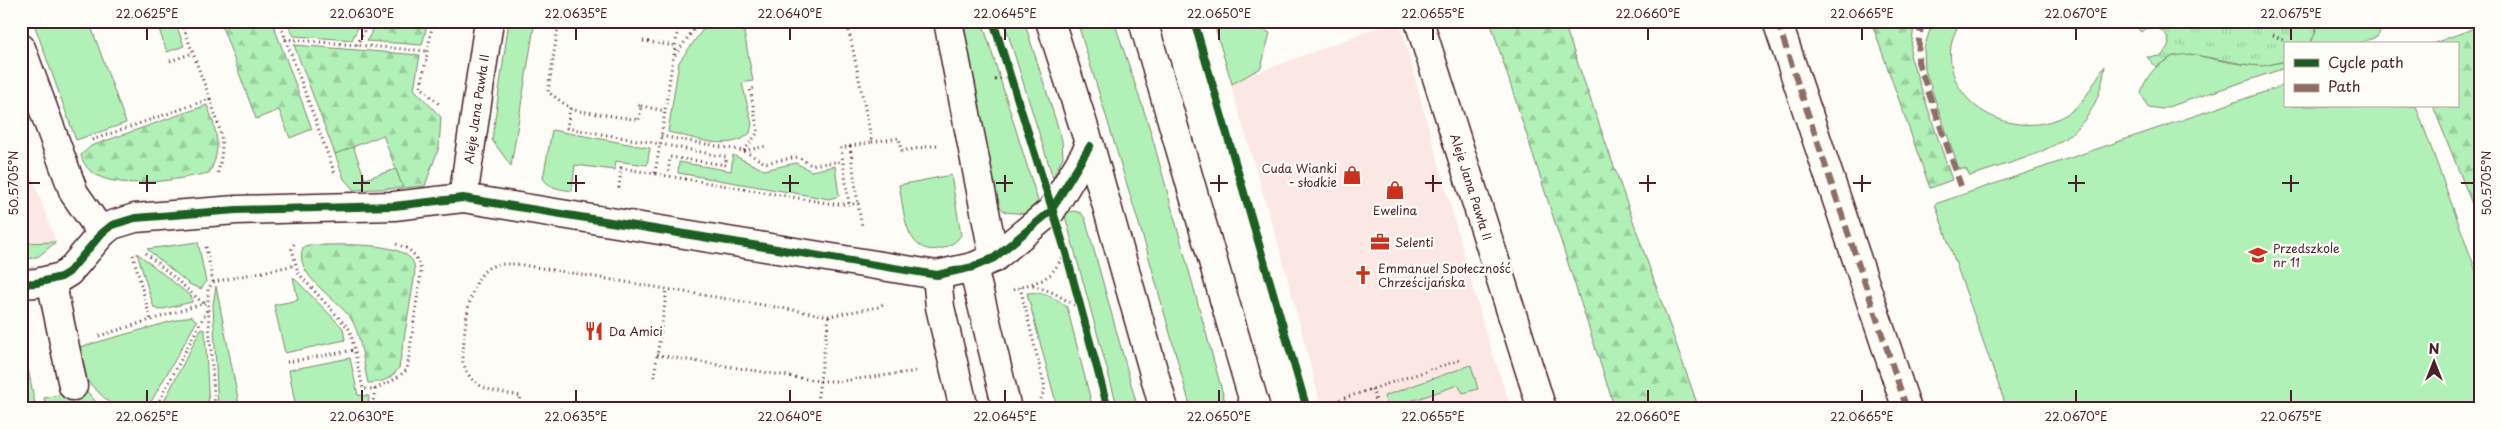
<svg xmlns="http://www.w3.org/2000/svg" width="2501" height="430" viewBox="0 0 2501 430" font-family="'Playpen Sans',sans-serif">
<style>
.built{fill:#fbe8e4}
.grass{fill:#b1f0b7;stroke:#7e8871}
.forest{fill:url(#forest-firs);stroke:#7e8871}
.park{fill:url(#park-tufts);stroke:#7e8871}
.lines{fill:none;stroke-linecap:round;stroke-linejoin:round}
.minor-casing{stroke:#4a1f2b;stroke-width:31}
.major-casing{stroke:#4a1f2b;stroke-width:31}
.path{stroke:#4a1f2b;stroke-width:3;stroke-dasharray:1 4;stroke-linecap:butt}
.minor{stroke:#fdfcf7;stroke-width:28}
.major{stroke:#fdfcf7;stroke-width:28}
.quiet{stroke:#8d6e63;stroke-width:6;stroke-dasharray:12 6;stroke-linecap:butt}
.cycleway-casing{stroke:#fdfcf7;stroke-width:11}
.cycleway{stroke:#1b5e20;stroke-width:8}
.ticks{fill:none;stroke:#4a1f2b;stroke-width:2}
.labels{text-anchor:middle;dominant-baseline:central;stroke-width:5;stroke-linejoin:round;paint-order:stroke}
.street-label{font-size:12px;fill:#4a1f2b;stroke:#fdfcf7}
.poi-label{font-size:12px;fill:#4a1f2b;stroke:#fdfcf7;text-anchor:start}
.neatline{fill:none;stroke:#4a1f2b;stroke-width:2}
.ticks-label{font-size:12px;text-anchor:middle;fill:#4a1f2b}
</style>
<defs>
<pattern id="forest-firs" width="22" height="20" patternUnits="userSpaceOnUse" patternTransform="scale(1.25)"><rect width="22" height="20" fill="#b1f0b7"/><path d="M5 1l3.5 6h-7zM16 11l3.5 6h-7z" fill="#9acd9e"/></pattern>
<pattern id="park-tufts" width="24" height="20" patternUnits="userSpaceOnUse" patternTransform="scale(1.25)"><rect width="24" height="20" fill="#b1f0b7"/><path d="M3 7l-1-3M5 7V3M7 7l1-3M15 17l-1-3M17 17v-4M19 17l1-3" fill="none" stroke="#9acd9e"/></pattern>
</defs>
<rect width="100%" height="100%" fill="#fdfcf7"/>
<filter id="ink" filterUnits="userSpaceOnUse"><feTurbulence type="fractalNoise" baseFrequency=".02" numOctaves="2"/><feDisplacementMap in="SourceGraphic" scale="10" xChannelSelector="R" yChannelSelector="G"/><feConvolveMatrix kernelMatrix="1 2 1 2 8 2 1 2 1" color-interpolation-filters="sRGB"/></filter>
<g filter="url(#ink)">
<g class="built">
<path d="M1395,21H1399L1485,330L1511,409H1322L1280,250L1230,83Z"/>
<path d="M21,147L56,242L21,243Z"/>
</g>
<g class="grass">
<path d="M33,21H89L126,123L76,140Z"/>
<path d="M156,21H175L184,46L167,52Z"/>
<path d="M286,21H361L352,40L294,36Z"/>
<path d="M509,21H535L511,166L492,140Z"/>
<path d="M709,21H742L753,81L742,83L752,124L750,133C730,153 693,137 668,132L679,62Z"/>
<path d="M962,21H982L988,40L1038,201L1027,214L1005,212L995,202Z"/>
<path d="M1004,21H1024L1062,140L1063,157L1053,178Z"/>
<path d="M1077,21H1114L1150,129L1227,409H1191L1146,247Z"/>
<path d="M1213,21H1253L1254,25L1270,33L1261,68L1232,84Z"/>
<path d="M1933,21H1960C1957,29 1952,37 1951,46C1943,109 2022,145 2070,112C2087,101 2093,82 2105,66C2095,146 2035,154 1970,176L1966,169H1959L1925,70L1924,48Z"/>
<path d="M2317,21H2381L2383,27L2377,37L2356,44H2309L2315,34Z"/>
<path d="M2180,54H2190C2221,60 2254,71 2285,61V68L2162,109L2148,107L2141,93C2146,74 2161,59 2180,54Z"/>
<path d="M2285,85V106H2416L2480,282V409H2007L1935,204Z"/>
<path d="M552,130L650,148L647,165L616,161L615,170L575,165L572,191C561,189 549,189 543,178Z"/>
<path d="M353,146L365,179L396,169L403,188L354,190L344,179L335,154Z"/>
<path d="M733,155L764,170L796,163L811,171L835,166L839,196L829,199L678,173L679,162L731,171Z"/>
<path d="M951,175L961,235C957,242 947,248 939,249C904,255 904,209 899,185Z"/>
<path d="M1074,211L1081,213L1085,218L1138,409H1118L1065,216L1069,212Z"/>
<path d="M56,242L39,256L21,261V243Z"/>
<path d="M198,242L206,282L201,289L189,284L147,249Z"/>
<path d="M137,253L192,297V302L159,310L154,308Z"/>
<path d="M293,277L343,328L345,340L285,353L274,305L298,300Z"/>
<path d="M216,286L240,409H218L213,305Z"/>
<path d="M1027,293C1042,291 1055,297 1067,307L1093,409H1047L1046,406L1056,403Z"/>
<path d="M191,316L197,321L147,409H116L87,381L80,347Z"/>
<path d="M201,329L205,330L209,409H160Z"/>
<path d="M21,346L24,348L36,409H21Z"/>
<path d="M350,358L358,395L369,396L368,409H296L289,370Z"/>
<path d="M1471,365L1478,389L1463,393L1458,385L1388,409L1384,396Z"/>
<path d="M85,389L102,409H46L44,398Z"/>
</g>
<g class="forest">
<path d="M220,21H272L312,129L290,138L279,110L256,119Z"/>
<path d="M377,21H428L422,45L367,41Z"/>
<path d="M1490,21H1563L1699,409H1615Z"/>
<path d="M1871,21H1920L1914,27L1910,55L1952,180L1930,188Z"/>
<path d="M2480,26V224L2433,106H2457V44H2432Z"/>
<path d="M294,45L420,55L414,89L441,117L439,147L425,186L403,188L383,135L335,154Z"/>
<path d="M207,105C216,128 223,150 209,173C177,179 91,199 81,155L91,146Z"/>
<path d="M308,245C333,246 392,240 410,258C416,263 415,272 414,280L399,368C391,379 382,383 368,383C364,366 361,339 354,324C343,300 292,278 303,247Z"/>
</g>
<path class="park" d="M2130,21H2317L2315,34L2309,44H2285V61L2263,66L2249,65L2190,54L2173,56L2156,67L2147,57L2162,56L2169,44L2168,38C2161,27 2152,24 2141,32Z"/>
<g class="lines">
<g class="minor-casing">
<g id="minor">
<path d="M948,21L994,258"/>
<path id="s1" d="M1419,21L1542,409"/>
<path d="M1777,21L1907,409"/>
<path d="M21,48L74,193L102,233"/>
<path id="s2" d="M463,198L489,21"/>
<path d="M973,267L1007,409"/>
<path d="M937,275L940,307L964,409"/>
<path d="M51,280L73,386"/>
<path d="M21,284L36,283L61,277L69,272L102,233L112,225L135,218L236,210L394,206L463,198L937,275L973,267L994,258L1051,211L1090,146"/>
</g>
</g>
<g class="major-casing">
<g id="major">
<path d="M1050,21L1090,146L1164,409"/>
<path d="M1143,21L1256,409"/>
</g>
</g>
<g class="path">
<path d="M279,21L335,174"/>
<path d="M433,21L421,87L441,106"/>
<path d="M559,21L548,92L573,110L639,120L641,106L635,105"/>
<path d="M847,21L872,142L841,148L849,204"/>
<path d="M2273,35L2285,41"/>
<path d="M285,39L426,51"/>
<path d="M643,41L675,46"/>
<path d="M357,45L369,21"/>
<path d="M674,55L679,21"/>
<path d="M170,61L193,53"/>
<path d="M995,80L1011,76"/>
<path d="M210,99C220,130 227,142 217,175"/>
<path d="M641,106L665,111"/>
<path d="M570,108L567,128L660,144L673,58L700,21"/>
<path d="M661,136L744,151L765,163L798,157L811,165L843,161"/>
<path d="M92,140L210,99L181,21"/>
<path d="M872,142L899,138L902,151L937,145"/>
<path d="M850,146L858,204"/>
<path d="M744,151L758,132L750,89L755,88"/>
<path d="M744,151L766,146"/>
<path d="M655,173L660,144L726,157V165L670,157L668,175"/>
<path d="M619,188L621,168L833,204H858L862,227"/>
<path d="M294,244L292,249L298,273L350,330L363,389H375L372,409"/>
<path d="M206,247L213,282L208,289V309L215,409"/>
<path d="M146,253L203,303"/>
<path d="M133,255L151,321"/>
<path d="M213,282L296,265"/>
<path d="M1033,285L1054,293L1081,309"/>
<path d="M1020,287L1045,388L1041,399"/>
<path d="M1013,290L1042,280L1051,274L1066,253"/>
<path d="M99,336L208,302"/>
<path d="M21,340L27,347"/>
<path d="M657,355L819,381H842L918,371"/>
<path d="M287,362L354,350"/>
<path d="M654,377L667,289"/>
<path d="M375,389L395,379L407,370L421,272C418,255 410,248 393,243"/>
<path d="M1372,389L1379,409"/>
<path d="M817,402L829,316"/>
<path d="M103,403L108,409"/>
<path d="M155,409L207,310"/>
<path d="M519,409L521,396C495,391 471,391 463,362C463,338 467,284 487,269C495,263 507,264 517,264L829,316L878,307L885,303"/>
<path d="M1311,409L1463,359"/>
</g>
<use href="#minor" class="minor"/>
<use href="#major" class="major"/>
<g class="quiet">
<path d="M1777,21L1907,409"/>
<path d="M1922,21L1919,39L1918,62L1961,186"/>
</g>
<g class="cycleway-casing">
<g id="cycleway">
<path d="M993,21L1066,253L1108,409"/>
<path d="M1194,21L1307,409"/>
<path d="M21,284L36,283L61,277L69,272L102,233L112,225L135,218L236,210L394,206L463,198L937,275L973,267L994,258L1051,211L1090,146"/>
</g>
</g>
<use href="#cycleway" class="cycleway"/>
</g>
</g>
<path class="ticks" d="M147,28V40M362,28V40M576,28V40M790,28V40M1005,28V40M1219,28V40M1433,28V40M1648,28V40M1862,28V40M2076,28V40M2291,28V40M147,175V192M362,175V192M576,175V192M790,175V192M1005,175V192M1219,175V192M1433,175V192M1648,175V192M1862,175V192M2076,175V192M2291,175V192M28,183H40M139,183H156M353,183H370M567,183H585M782,183H799M996,183H1013M1210,183H1228M1425,183H1442M1639,183H1656M1853,183H1871M2068,183H2085M2282,183H2299M2461,183H2474M147,390V402M362,390V402M576,390V402M790,390V402M1005,390V402M1219,390V402M1433,390V402M1648,390V402M1862,390V402M2076,390V402M2291,390V402"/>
<defs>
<g id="shop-bare" transform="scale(1.5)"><path d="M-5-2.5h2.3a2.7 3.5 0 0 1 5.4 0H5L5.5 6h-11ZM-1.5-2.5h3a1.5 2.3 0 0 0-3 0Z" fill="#c8321e" stroke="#fdfcf7" stroke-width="2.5" paint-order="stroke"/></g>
<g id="office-bare" transform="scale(1.5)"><path d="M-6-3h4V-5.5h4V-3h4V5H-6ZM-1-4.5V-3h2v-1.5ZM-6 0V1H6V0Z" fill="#c8321e" stroke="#fdfcf7" stroke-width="2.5" paint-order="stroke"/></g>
<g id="school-bare" transform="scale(1.5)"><path d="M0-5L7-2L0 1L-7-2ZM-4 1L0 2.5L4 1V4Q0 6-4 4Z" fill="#c8321e" stroke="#fdfcf7" stroke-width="2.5" paint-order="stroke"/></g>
<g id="church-bare" transform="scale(1.5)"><path d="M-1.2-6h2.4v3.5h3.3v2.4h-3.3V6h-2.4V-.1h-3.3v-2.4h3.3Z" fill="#c8321e" stroke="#fdfcf7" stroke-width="2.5" paint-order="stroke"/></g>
<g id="restaurant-bare" transform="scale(1.5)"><path d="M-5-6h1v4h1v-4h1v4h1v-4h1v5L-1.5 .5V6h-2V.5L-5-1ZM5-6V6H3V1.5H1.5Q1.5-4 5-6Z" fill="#c8321e" stroke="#fdfcf7" stroke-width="2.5" paint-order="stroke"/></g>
</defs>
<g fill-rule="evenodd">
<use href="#shop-bare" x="1352" y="175"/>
<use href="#shop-bare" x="1395" y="190"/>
<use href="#office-bare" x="1380" y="242"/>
<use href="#school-bare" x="2258" y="255"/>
<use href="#church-bare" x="1363" y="275"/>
<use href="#restaurant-bare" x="594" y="331"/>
</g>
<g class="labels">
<g class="street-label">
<text stroke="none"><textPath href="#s2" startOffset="90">Aleje Jana Pawła II</textPath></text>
<text stroke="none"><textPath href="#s1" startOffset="174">Aleje Jana Pawła II</textPath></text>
</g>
<g class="poi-label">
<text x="1337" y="168" text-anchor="end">Cuda Wianki<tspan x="1337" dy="14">- słodkie</tspan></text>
<text x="1395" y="210" text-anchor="middle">Ewelina</text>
<text x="1395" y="242">Selenti</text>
<text x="2273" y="248">Przedszkole<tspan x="2273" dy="14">nr 11</tspan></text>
<text x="1378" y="268">Emmanuel Społeczność<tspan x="1378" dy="14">Chrześcijańska</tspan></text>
<text x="609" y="331">Da Amici</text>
</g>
</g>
<rect width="2501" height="430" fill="none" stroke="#fdfcf7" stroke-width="55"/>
<rect x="2284" y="42" width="175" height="65" fill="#fdfcf7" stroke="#b5a4a5"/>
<rect x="2294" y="59" width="25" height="8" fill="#1b5e20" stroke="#b5a4a5"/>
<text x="2328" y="68" font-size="15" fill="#4a1f2b">Cycle path</text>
<rect x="2294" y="84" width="25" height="8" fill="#8d6e63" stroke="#b5a4a5"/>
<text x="2328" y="92" font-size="15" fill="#4a1f2b">Path</text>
<g transform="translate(2434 362)" stroke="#fdfcf7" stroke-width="4" paint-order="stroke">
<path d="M0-4L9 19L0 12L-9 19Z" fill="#4a1f2b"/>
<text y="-8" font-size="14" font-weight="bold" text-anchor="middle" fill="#4a1f2b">N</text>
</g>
<rect x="28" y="28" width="2446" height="374" class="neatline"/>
<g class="ticks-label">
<text x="147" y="18">22.0625°E</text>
<text x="362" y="18">22.0630°E</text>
<text x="576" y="18">22.0635°E</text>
<text x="790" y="18">22.0640°E</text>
<text x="1005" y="18">22.0645°E</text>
<text x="1219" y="18">22.0650°E</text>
<text x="1433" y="18">22.0655°E</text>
<text x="1648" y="18">22.0660°E</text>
<text x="1862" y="18">22.0665°E</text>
<text x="2076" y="18">22.0670°E</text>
<text x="2291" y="18">22.0675°E</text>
<text transform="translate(14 183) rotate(-90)" y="4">50.5705°N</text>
<text transform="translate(2487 183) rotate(-90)" y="4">50.5705°N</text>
<text x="147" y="421">22.0625°E</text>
<text x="362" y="421">22.0630°E</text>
<text x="576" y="421">22.0635°E</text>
<text x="790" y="421">22.0640°E</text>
<text x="1005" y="421">22.0645°E</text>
<text x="1219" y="421">22.0650°E</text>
<text x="1433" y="421">22.0655°E</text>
<text x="1648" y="421">22.0660°E</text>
<text x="1862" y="421">22.0665°E</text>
<text x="2076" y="421">22.0670°E</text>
<text x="2291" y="421">22.0675°E</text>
</g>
</svg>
